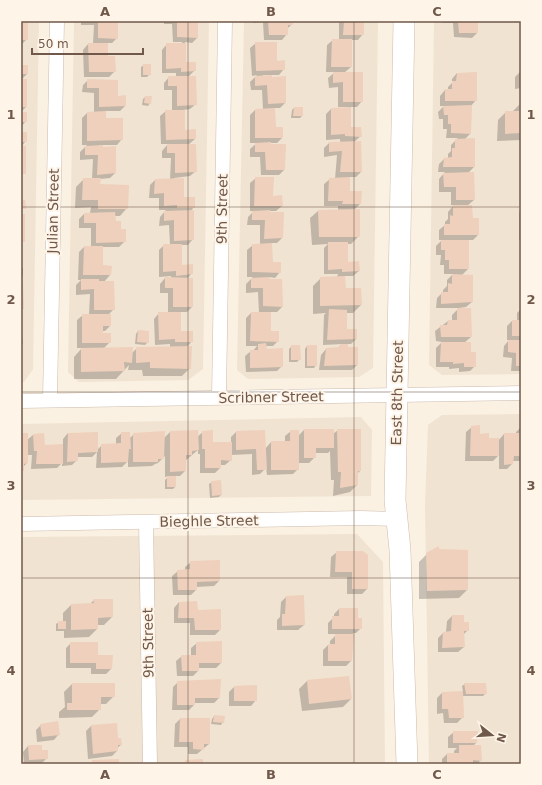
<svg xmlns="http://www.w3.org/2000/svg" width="542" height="785" viewBox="0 0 542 785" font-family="'DejaVu Sans',sans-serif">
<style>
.residential{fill:#f1e3d1}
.shadow{fill:#0003}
.building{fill:#eed0bc}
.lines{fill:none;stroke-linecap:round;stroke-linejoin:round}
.street-casing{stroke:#cdbbad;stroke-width:15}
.secondary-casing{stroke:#cfbbaa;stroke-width:22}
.street{stroke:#fff;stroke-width:14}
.secondary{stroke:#fff;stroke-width:21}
.grid{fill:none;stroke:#70584a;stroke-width:1;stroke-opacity:0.55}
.labels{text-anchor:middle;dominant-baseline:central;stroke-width:4;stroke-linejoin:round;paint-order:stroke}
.street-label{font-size:14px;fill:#70584a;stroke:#fef5e8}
.neatline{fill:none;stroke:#70584a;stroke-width:1.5}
.grid-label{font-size:13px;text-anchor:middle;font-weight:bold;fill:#70584a}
</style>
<rect width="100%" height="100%" fill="#faf1e2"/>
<g class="residential">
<path d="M21,21H39L33,369L24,382H21Z"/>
<path d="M74,21H209L203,369L188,380L79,382L68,372Z"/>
<path d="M244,21H378L373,368L359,377L248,379L237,370Z"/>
<path d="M434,21H521V374L442,375L429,365Z"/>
<path d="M521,414V764H429L425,505L428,425L442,415Z"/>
<path d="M361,417L372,430L371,496L21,500V424Z"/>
<path d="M357,534L383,562L385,764H21V537Z"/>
</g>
<g class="shadow">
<path d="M21,21H27V39L22,44H21Z"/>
<path d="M81,21H117V38L112,43H107V57L115,71L109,77H84L83,50L88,44H93L94,25H81Z"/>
<path d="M164,21H197V38L192,43L185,42V63L195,70L188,77L196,104L190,109L183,110L184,131L195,139L188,145L196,171L190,176L174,178L183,198L194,207L190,212L193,239L188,245H181V266L192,273L187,279L192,307L187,312H180V332L192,341L187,347L190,368L182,376H143L142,370H128L129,365L116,379H74V357L82,348H77V320L83,315H89L90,294L76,295V285L81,280H78L79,252L84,247H91V228H79V219L84,214L90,213L91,207L75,208L76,187L84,179H92L93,159L80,160V152L87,145H82V118L87,113H94V93L82,92L83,85L88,80L117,97L125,96V106L120,111H105V119L122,139L117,145H99V147H115V173L110,178L100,179L99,185L127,208L120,216H115V222L125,241L119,247H102V266L110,275L104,282L114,309L108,315L110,326L105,331H102V334L110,342L104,348L132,353L137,348L170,347V344L155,345L154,319L159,313H168V293H160V284L165,278L171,279V276L159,277V250L164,245H170L169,225L159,226L160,217L166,210H159V198H149L150,185L155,180H170L171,158H162V151L168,144H161L160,116L166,111H172V90H164V83L169,77H176V73H162V50L167,44H182V42H173L172,24H164Z"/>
<path d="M253,21H292V24L287,29V34L282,40H264L263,22L253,23Z"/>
<path d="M339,21H363V34L358,40H351V67L344,73L362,101L357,107H350V128L361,136L354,142L361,172L356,177H349V192L360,204L354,210L359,236L351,244H347V263L359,271L353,276H344L345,289L361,305L353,313H346V330L356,339L351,344H347L348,348L357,365L352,370H319L321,355L326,349L338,348L342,344L323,345L324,315L326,313L313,314V286L321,278L337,277L338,274H324V248L328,244L312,245L310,218L318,211L338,210V206H324V184L330,179H335L337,155L324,157V148L329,143H340V139L326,140V114L331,109H348V107H338V87L329,88L328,78L335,72H326L327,45L333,40H339Z"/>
<path d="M442,21H477V33L472,38L454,37L453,23H442Z"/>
<path d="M256,43L284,69L279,75H263V77L285,103L280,108H274L275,128L282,138L277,143H270V145L284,170L279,175H261L260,157H250V149L257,143H250V115L255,110H263L262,90H251L250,82L257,75L252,76L250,48Z"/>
<path d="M521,44V69H520Z"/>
<path d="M144,65L150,74L147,77H141V67Z"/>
<path d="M21,66L27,74L21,80Z"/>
<path d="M520,72L521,88L515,89V77Z"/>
<path d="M457,73L476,100L471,106L470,134L464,140L474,139V167L467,174L474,200L467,206L478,235L473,240H468V269L462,275L472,302L466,307L459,308L471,337L464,343L470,353L475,366L470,371L459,372V368L449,369V367H436V348L442,342L436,341L435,331L448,321H452V315L459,308H436L437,298L442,293H443V290L447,286V280L453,274H444V265H440L441,255H436V246L442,240H439V230L445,225V222L448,219V212L454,205H451V192H439V179L445,172H438L439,164L444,159H448V154L451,151V145L458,138H446L447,129H443V119H439L438,112L444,106H440V96L445,90H448V87L452,83V79Z"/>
<path d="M21,80L26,107L21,112Z"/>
<path d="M145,97L150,103L148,106L142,105L143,99Z"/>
<path d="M519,105H521V140L497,141L498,120L506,112H512Z"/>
<path d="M294,108H302V116L300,118H291L292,110Z"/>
<path d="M21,113L26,121L21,127Z"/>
<path d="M21,133L26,141L21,147Z"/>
<path d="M256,178L282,206L276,211H269L282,238L277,243H271L272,263L280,272L275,278L269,277L282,307L277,312H270V332L278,341L273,346H266V350L282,366L277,371L246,372L245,356L251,351H253L257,346H246V318L251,313H259L258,292L246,293V284L253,277H247V250L253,245H260V225H247L248,217L254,211H250V183Z"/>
<path d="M521,210V240H519V213Z"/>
<path d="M21,268H23V276L21,279Z"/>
<path d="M521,309V371H511L512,358L503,357L504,346L509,340H507V326L512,321H517V313Z"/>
<path d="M138,331L148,342L145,345L135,344L136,334Z"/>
<path d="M21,336H22L23,344L21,345Z"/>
<path d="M292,346L300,359L297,362H289V349Z"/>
<path d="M307,346L316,365L314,368H305V349Z"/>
<path d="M21,354L22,371L21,372Z"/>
<path d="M472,427L480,435L488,439L498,441L504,434H516V432L521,427V461H512V464L507,469H499V455L493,461H465L466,432Z"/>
<path d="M304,430L333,434L338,430L360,471L357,474V485L350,492L333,496L334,480H331L330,451L328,453H315V457L309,463H298V469L293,474L267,475L266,468L260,474L252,475V454L231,455V460L225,465H220V468L215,473H200V454H198V450L185,461V471L180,476H175V487L173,489H165V480L169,476L165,477V456L158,463L155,464L152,466L128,467V461L122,467L96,468L97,452L92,457H77V460L72,465L62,466V463L57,468L31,469L32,455H27V463L23,467V470L21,472V434L27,440L33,435L44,446L63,445V439L68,433L97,450L102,445L116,444V438L122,433L130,438L134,434L164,438L170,432L197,437L203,432L212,443H231V437L236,432L265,449L271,442H285V436L291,431L298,436Z"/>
<path d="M212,482L221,495L219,497L210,498L209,484Z"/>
<path d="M438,550L467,590L459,598L419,599V562L427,554Z"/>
<path d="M337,552L367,589L362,594H347V577H330L331,557Z"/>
<path d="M191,562L219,581L214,586L196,587V590L191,595H173L172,576L178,571H185V567Z"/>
<path d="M286,597H303L304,625L298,630H277V620L280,617L281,602Z"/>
<path d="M94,600L112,617L104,625H97V629L89,637L64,638V631H56V624L59,622H63V613L71,605L90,604Z"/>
<path d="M179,602L197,611L220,630L215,635H190V623H174V608Z"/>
<path d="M339,609L357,620L361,628L356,633H353L351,661L346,666H323V650L328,645H330V641L337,634H328V623L334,617V614Z"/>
<path d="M452,616L463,623L468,630L463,635L464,647L458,652H438V638L443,633L446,632L447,621Z"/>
<path d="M71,643L111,669L106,674H91V668H66V648Z"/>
<path d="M197,643L221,663L216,668H198V671L193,676H177L176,661L182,656H191V648Z"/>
<path d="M307,681L351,699L343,707L302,711L299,689Z"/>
<path d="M178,682L219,698L214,703H194V705L189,710H172L173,687Z"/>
<path d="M72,684L114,696L106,704H100V709L92,717L59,718V712L65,707L64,692Z"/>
<path d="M465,684L486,693L483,696H463V717L457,723H444L443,713L437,714V698L442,693L463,692L462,686Z"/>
<path d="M234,687L256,700L251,706H229V692Z"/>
<path d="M214,716L223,722L221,725L211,724L212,719Z"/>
<path d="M180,719L209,744L197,754H188V747H174L175,724Z"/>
<path d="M41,725L59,734L54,740L37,742L36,730Z"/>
<path d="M91,726L117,739L121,745L117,748V751L112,756L88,759L86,731Z"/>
<path d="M454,732L476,743L473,746L481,760L477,764H442V759L447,754H454V751L457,748H448V737Z"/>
<path d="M28,746L41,751L47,758L42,763L24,764L23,752Z"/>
</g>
<g class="building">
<rect x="21" y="21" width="7" height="19"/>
<path d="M98,21H118V39L98,38Z"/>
<path d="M177,21H198V38L177,37Z"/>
<path d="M268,21H293V25H288V35H269Z"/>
<path d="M344,21H364V35H343Z"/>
<path d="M458,21H478V33H459Z"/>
<path d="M332,39H352V67H331Z"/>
<path d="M255,42H277V61L285,60V70L256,71Z"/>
<path d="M88,43H108V56H115L116,72H89Z"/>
<path d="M166,43H186V62H196V71L181,72V68L166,69Z"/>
<rect x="143" y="64" width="8" height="11"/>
<rect x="21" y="65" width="7" height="9"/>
<path d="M333,72H363V102H343V82L333,83Z"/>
<path d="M477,72V101H445V89H452V81H456L457,73Z"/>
<path d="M272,75V77L286,76V103L268,104L267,85L255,86V76Z"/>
<path d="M168,76H196L197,105L177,106V86H168Z"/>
<rect x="21" y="79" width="6" height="28"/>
<path d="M87,79L118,80V96L126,95V106L99,107V88H87Z"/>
<path d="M145,96H152L151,104L144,103Z"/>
<path d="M519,104H521V133L505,134V111H519Z"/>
<path d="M472,105L471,134L451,133V124H448V115H444L443,106Z"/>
<path d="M294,107H303V116H293Z"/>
<path d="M351,107V127H361L362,137L345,136V134L331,135V108Z"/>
<path d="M275,108L276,127H283V138H255V109Z"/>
<path d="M165,110H185V130L196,129V139L166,140Z"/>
<path d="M106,111V118H123V140L87,141V112Z"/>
<rect x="21" y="112" width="6" height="10"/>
<rect x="21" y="132" width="6" height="10"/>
<path d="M475,138V167H443L444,158L452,157V148H455V139Z"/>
<path d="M361,141L362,172H340L342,151L329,152V142Z"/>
<path d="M271,142V144H286L285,170H266L265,152H255V143Z"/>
<path d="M167,144H196L197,172L175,173V153H167Z"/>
<path d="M103,145V147L116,146V173L97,175L98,155H85V146Z"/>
<rect x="21" y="146" width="5" height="28"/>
<path d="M474,172L475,200H456V187H444L443,173Z"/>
<path d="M255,177H274L273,196L282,195L283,206H254Z"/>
<path d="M350,177V191H362L361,204H342L343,201H328L329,178Z"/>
<path d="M83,178H101L100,184L129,185L128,209H98V200H82Z"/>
<path d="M184,178V197H195V208H177V205L164,206V193L154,194L155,179Z"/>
<path d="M21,200H25L26,209H21Z"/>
<path d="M453,205H472L473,218H479V235H444V224H450V215L453,216Z"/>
<path d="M360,209V237H319L318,210Z"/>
<path d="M194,210V240L174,241V220L164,221V211Z"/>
<path d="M270,210V212H284L283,238L264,239L265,220H252V211Z"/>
<path d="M115,212L116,221H121V229H126V242L96,243V223H84V213Z"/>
<rect x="21" y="214" width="4" height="28"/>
<path d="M441,240H469V269H449V260H445V250H441Z"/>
<path d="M328,242H348V262L359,261L360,271L342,272V269L328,270Z"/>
<path d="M272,243L273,262H281V273L252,272V244Z"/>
<path d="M163,244H182V265L193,264V274L176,276V271L163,272Z"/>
<path d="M84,246H103V265L112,266L111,275H83Z"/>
<path d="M452,274L473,275V302L441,304V292H448V283L452,284Z"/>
<path d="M345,276L346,288H361L362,305L320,306V277Z"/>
<path d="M165,277L193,278V307H173V288H165Z"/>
<path d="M270,277V279H282L283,307L263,306V288H251V278Z"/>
<path d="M81,279H99V281H114L115,310H94V289L81,290Z"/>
<path d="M21,281H23L24,309H21Z"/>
<path d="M457,308H471L472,337H441L440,325H447L448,320H457Z"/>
<path d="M329,309L347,310V329H357V339L327,340Z"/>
<path d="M158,312H181V331H193V342H175V339L159,340Z"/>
<path d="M251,312H271V331H279V342L250,341Z"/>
<path d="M82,314H111V326H103V333H111V343H82Z"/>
<rect x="512" y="320" width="9" height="16"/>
<path d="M138,330L149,331V343L137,342Z"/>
<path d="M508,340H521V366H516V353L508,352Z"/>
<path d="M441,342H471V352H476V367H464V363L453,364V362H440Z"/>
<path d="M266,343L267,349L283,348V367L250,368V350H258V344Z"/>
<path d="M340,344H348V347H358V365L324,366L326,348L340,347Z"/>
<path d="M291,345H300L301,360H291Z"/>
<rect x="307" y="345" width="10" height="21"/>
<path d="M192,346L191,369L150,368V362L136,363V347Z"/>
<path d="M133,347L132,363L124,362L125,371L81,372V348Z"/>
<path d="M480,425V434L489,433V438H499V456H470L471,426Z"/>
<path d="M304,429H334V448H316V458H304Z"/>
<path d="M337,429H361V471H358V485L340,488L341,472H338Z"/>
<path d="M198,430L199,450L192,451V455H186V471L170,472V431Z"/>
<path d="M213,430V442H232V461L221,460V468H205V449H202V431Z"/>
<path d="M265,430L267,470H257L256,449L236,450V431Z"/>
<path d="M290,430H299V470H271V441H290Z"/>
<path d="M165,431L164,459H158V462H133V433Z"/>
<path d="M98,432V452L78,453V461L67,462L68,433Z"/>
<path d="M121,432H130L131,449H129L128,462L101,463V444L121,443Z"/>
<path d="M21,433H28V463L24,464V471H21Z"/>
<path d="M44,433L45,445L63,444V464H36L37,451H34L33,434Z"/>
<path d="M504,433H521V456H514L513,464L504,465Z"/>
<rect x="167" y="476" width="9" height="11"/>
<path d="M221,480L222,495L212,496L211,481Z"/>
<path d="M439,546V549L468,550V590L427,591L426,553Z"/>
<path d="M336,551H363L368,555V589H352V572H335Z"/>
<path d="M220,560V581L197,582V590H178L177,570L190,569V561Z"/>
<path d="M304,595L305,625L282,626V614H285L286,596Z"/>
<path d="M93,599H113V617L98,618V629L71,630V604L94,603Z"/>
<path d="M197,601L198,610L221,609V630H195L194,618H178L179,602Z"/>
<path d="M339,608H358V618H362V629H332V616H339Z"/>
<path d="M452,615H464V622H469V631H464L465,647L442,648L443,632L451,631Z"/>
<rect x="58" y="621" width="8" height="8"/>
<path d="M335,634H354L352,661H328V644H335Z"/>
<path d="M222,641V663H199V671H182L181,655H196V642Z"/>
<path d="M70,642H98V655H113L112,669H96V663H70Z"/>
<path d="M349,676L352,699L309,704L307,680Z"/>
<path d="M221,679L220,698H195V705H177V681Z"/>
<path d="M72,683H115V697H101V710H67V703H72Z"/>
<path d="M464,683H486L487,694H466Z"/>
<path d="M257,685V701H234V686Z"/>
<path d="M463,691L464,718H449L448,709H442V692Z"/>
<path d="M214,715L225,716L224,723L213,722Z"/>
<path d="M180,718H210V744H204V750L193,749V742H179Z"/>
<path d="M58,721L60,735L42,737L40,724Z"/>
<path d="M117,723L118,738H121L122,745H118V751L93,754L91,725Z"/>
<path d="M453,731H478L477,743H453Z"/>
<path d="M28,745H42V750H48V759L29,760Z"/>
<path d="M459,745H481L482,761L473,760V764H447V753H459Z"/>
<path d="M119,759V764H92V760Z"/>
<path d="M203,759V764H185V760Z"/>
</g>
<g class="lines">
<g class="street-casing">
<g id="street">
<path d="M219,397L225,21"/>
<path d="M50,400L57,21"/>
<path d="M21,401L521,393"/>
<path d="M146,523L150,764"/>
<path d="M21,524L361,518L397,519"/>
</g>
</g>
<g class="secondary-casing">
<path id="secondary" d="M404,21L395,500L400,550L407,764"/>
</g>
<use href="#street" class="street"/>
<use href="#secondary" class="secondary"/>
</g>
<path class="grid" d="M188,21V764M354,21V764M21,207H521M21,392H521M21,578H521"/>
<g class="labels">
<g class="street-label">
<text transform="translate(222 209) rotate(-89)">9th Street</text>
<text transform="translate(53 211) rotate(-89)">Julian Street</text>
<text transform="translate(397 393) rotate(-89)">East 8th Street</text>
<text transform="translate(271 397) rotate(-1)">Scribner Street</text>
<text transform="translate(209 521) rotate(-1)">Bieghle Street</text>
<text transform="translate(148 643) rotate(-91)">9th Street</text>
</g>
</g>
<rect width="542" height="785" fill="none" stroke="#fef5e8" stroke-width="44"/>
<g transform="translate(492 735) rotate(107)" stroke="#fef5e8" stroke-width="3" paint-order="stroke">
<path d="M0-3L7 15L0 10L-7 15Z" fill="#70584a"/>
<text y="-6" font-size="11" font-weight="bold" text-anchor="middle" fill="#70584a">N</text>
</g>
<path d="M32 48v6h111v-6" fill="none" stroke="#70584a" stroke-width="2"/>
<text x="38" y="48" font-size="12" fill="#70584a" stroke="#fef5e8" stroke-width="3" paint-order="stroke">50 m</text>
<rect x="22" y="22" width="498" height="741" class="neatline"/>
<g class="grid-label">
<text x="105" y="16">A</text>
<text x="271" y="16">B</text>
<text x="437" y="16">C</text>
<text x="11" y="119">1</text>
<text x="531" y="119">1</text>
<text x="11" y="304">2</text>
<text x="531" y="304">2</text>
<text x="11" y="490">3</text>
<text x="531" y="490">3</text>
<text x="11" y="675">4</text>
<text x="531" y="675">4</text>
<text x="105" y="779">A</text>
<text x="271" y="779">B</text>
<text x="437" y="779">C</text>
</g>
</svg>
